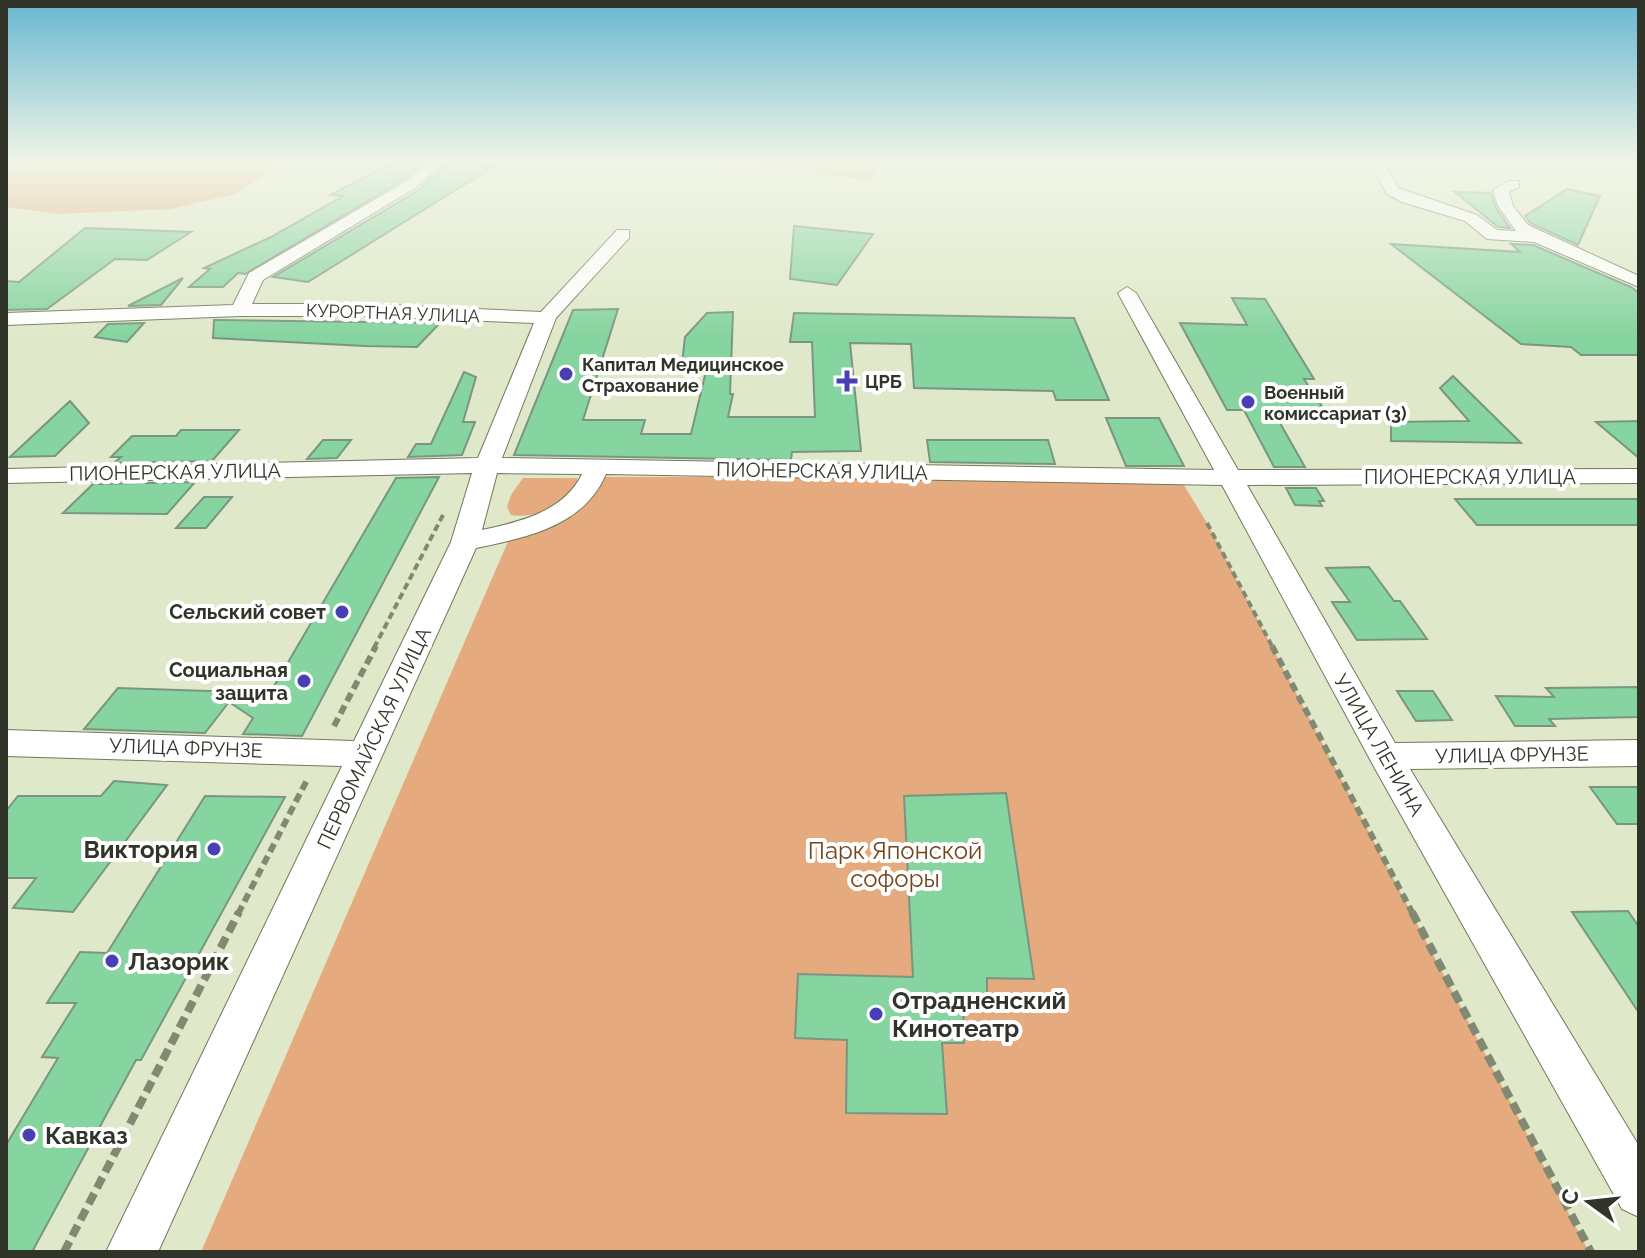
<svg xmlns="http://www.w3.org/2000/svg" width="1645" height="1258" viewBox="0 0 1645 1258" font-family="Raleway,sans-serif">
<style>
.green{fill:#e5aa7d}
.building{fill:#86d49f;stroke:#7a9682;stroke-width:2}
.lines{fill:none;stroke-linecap:round;stroke-linejoin:round}
.street-casing{stroke:#70795c;stroke-width:2}
.path-far2{stroke:#828973;stroke-width:4;stroke-dasharray:7 4;stroke-linecap:butt}
.path-far1{stroke:#828973;stroke-width:6;stroke-dasharray:9 5;stroke-linecap:butt}
.path{stroke:#828973;stroke-width:8;stroke-dasharray:12 6;stroke-linecap:butt}
.street{fill:#fff;fill-rule:evenodd}
.poi-dot{fill:#493fb5;stroke:#fff;stroke-width:3}
.labels{text-anchor:middle;dominant-baseline:central;stroke-width:8;stroke-linejoin:round;paint-order:stroke}
.far-street-label{font-size:18px;fill:#313529;stroke:#fff}
.far-poi-label{font-size:18px;font-weight:bold;fill:#313529;stroke:#fff;text-anchor:start}
.street-label{font-size:20px;fill:#313529;stroke:#fff}
.poi-label{font-size:20px;font-weight:bold;fill:#313529;stroke:#fff;text-anchor:end}
.near-poi-label{font-size:24px;font-weight:bold;fill:#313529;stroke:#fff;text-anchor:start}
.near-park-label{font-size:24px;fill:#73451d;stroke:#fff}
</style>
<rect width="100%" height="100%" fill="#dfe9c9"/>
<g class="green">
<path d="M6,161H279L272,170L235,194L171,209L58,214L6,207Z"/>
<path d="M710,161H883L869,180Z"/>
<path d="M594,477H1179L1207,523L1589,1252H201L512,532L541,522Z"/>
<path d="M523,478H577C579,506 533,519 511,515L507,507L511,495Z"/>
</g>
<g class="building">
<path d="M396,161H425L403,180L245,274L238,273L223,287H189L210,269L204,268L271,237L343,196L330,195Z"/>
<path d="M449,162L494,166L308,282L273,277L417,191Z"/>
<path d="M1567,189L1600,196L1578,245L1530,223L1525,216Z"/>
<path d="M1455,192L1491,193L1496,208L1510,228L1498,227Z"/>
<path d="M794,226L873,234L837,285L790,279Z"/>
<path d="M85,228L191,232L147,260L115,259L47,309L6,310V281L19,282Z"/>
<path d="M1391,244L1520,252L1511,244L1533,245L1631,287L1639,293V355H1581L1571,347L1521,344Z"/>
<path d="M183,278L161,305L128,306Z"/>
<path d="M1232,298L1265,299L1314,379H1304L1325,411L1272,409L1305,467H1274L1244,410H1227L1180,323L1247,325Z"/>
<path d="M618,309L583,420H645L641,434H691L706,371L681,372L685,337L707,313L733,312L730,394H733L728,417H815L812,342H790L794,313L1074,318L1109,400H1056L1053,391L914,388L911,344L850,343L861,451L792,452L791,460L514,455L573,310Z"/>
<path d="M214,320H220L440,323L417,347L365,346L213,338Z"/>
<path d="M144,323L127,342L95,337L108,324Z"/>
<path d="M464,372L476,377L463,422H475L462,455L408,457L416,444H431Z"/>
<path d="M1453,376L1521,443L1391,441V422L1469,421L1440,388Z"/>
<path d="M70,401L89,423L55,456L10,457Z"/>
<path d="M1106,418H1159L1184,466H1126Z"/>
<path d="M1639,421V458L1596,422Z"/>
<path d="M181,430H239L212,461L114,463L121,457H111L132,436H176Z"/>
<path d="M323,440H351L337,458L307,459Z"/>
<path d="M927,440H1048L1055,464L930,462Z"/>
<path d="M439,477L302,736L243,734L253,718L229,702L205,733L84,729L118,688L270,693L396,478Z"/>
<path d="M195,482L167,514L63,513L93,484Z"/>
<path d="M1286,488H1316L1324,501H1319L1322,506L1295,505Z"/>
<path d="M204,497H232L206,528H176Z"/>
<path d="M1455,499H1639V525H1477Z"/>
<path d="M1369,567L1394,601H1400L1427,639L1357,640L1332,602H1350L1326,568Z"/>
<path d="M1639,687V717L1549,719L1555,726H1515L1496,696L1554,697L1546,688Z"/>
<path d="M1397,691H1433L1452,720L1416,721Z"/>
<path d="M114,781L167,785L73,912L13,908L36,878H6V811L18,796H101Z"/>
<path d="M1590,787H1639V824H1617Z"/>
<path d="M1006,793L1034,979L987,978V1002L963,1001L964,1043H942L947,1114L846,1113L847,1040L795,1038L798,974L913,977L904,796Z"/>
<path d="M205,796L285,797L141,1060H136L32,1252H6V1145L58,1058L42,1057L76,1003H47L80,952L107,953Z"/>
<path d="M1628,911L1639,927V1013L1572,912Z"/>
</g>
<g class="lines">
<g class="street-casing">
<g id="street">
<path d="M430,161H446L415,188L263,280L252,304H366L541,312L617,230H629V238L556,318L502,458L1214,470L1118,293L1127,287L1136,293L1238,470L1639,469V483L1247,485L1395,743L1639,740V766L1410,769L1639,1146V1217L1622,1209L1373,765L1222,485L606,474C583,527 527,537 476,548L158,1252H106L342,766L6,756V730L354,741L451,542L472,473L6,483V469L478,458L534,323L366,316H240L6,325V313L233,305L249,273L405,182ZM497,473L582,474C564,512 519,522 482,530Z"/>
<path d="M1369,161H1383L1398,188L1477,215L1497,230L1516,231L1498,206L1493,190L1509,181H1519V187L1509,192L1513,206L1528,225L1639,276V287L1534,242L1487,239L1465,221L1402,202L1387,194Z"/>
</g>
</g>
<g class="path-far2">
<path d="M1207,523L1273,648"/>
<path d="M374,648L443,515"/>
</g>
<g class="path-far1">
<path d="M1272,646L1413,914"/>
<path d="M334,726L376,646"/>
<path d="M238,914L308,778"/>
</g>
<g class="path">
<path d="M1412,912L1591,1252"/>
<path d="M64,1252L239,912"/>
</g>
<use href="#street" class="street"/>
</g>
<linearGradient id="sky" x2="0" y2="1"><stop stop-color="#66b7d1"/><stop offset="0.48" stop-color="#f1f5e7"/><stop offset="1" stop-color="#f1f5e7" stop-opacity="0"/></linearGradient>
<rect width="1645" height="337" fill="url(#sky)"/>
<g class="poi-dot">
<circle cx="566" cy="374" r="8"/>
<path d="M843 369h8v8h8v8h-8v8h-8v-8h-8v-8h8z"/>
<circle cx="1248" cy="402" r="8"/>
<circle cx="342" cy="612" r="8"/>
<circle cx="304" cy="681" r="8"/>
<circle cx="214" cy="849" r="8"/>
<circle cx="112" cy="961" r="8"/>
<circle cx="876" cy="1014" r="8"/>
<circle cx="29" cy="1135" r="8"/>
</g>
<g class="labels">
<g class="far-street-label">
<text transform="translate(393 313) rotate(2)">КУРОРТНАЯ УЛИЦА</text>
</g>
<g class="far-poi-label">
<text x="582" y="364">Капитал Медицинское<tspan x="582" dy="21">Страхование</tspan></text>
<text x="865" y="381">ЦРБ</text>
<text x="1264" y="392">Военный<tspan x="1264" dy="21">комиссариат (3)</tspan></text>
</g>
<g class="street-label">
<text transform="translate(822 471) rotate(1)">ПИОНЕРСКАЯ УЛИЦА</text>
<text transform="translate(175 472) rotate(-1)">ПИОНЕРСКАЯ УЛИЦА</text>
<text x="1470" y="477">ПИОНЕРСКАЯ УЛИЦА</text>
<text transform="translate(374 738) rotate(-65)">ПЕРВОМАЙСКАЯ УЛИЦА</text>
<text transform="translate(1379 745) rotate(60)">УЛИЦА ЛЕНИНА</text>
<text transform="translate(186 748) rotate(2)">УЛИЦА ФРУНЗЕ</text>
<text transform="translate(1512 755) rotate(-1)">УЛИЦА ФРУНЗЕ</text>
</g>
<g class="poi-label">
<text x="326" y="612">Сельский совет</text>
<text x="288" y="670">Социальная<tspan x="288" dy="23">защита</tspan></text>
</g>
<g class="near-poi-label">
<text x="198" y="849" text-anchor="end">Виктория</text>
<text x="128" y="961">Лазорик</text>
<text x="892" y="1000">Отрадненский<tspan x="892" dy="28">Кинотеатр</tspan></text>
<text x="45" y="1135">Кавказ</text>
</g>
<g class="near-park-label">
<text x="895" y="850">Парк Японской<tspan x="895" dy="28">софоры</tspan></text>
</g>
</g>
<rect width="1645" height="1258" fill="none" stroke="#313529" stroke-width="16"/>
<g transform="translate(1589 1202) rotate(285)" stroke="#ffffff" stroke-width="6" paint-order="stroke">
<path d="M0-6L14 30L0 20L-14 30Z" fill="#313529"/>
<text y="-12" font-size="22" font-weight="bold" text-anchor="middle" fill="#313529">С</text>
</g>
</svg>
